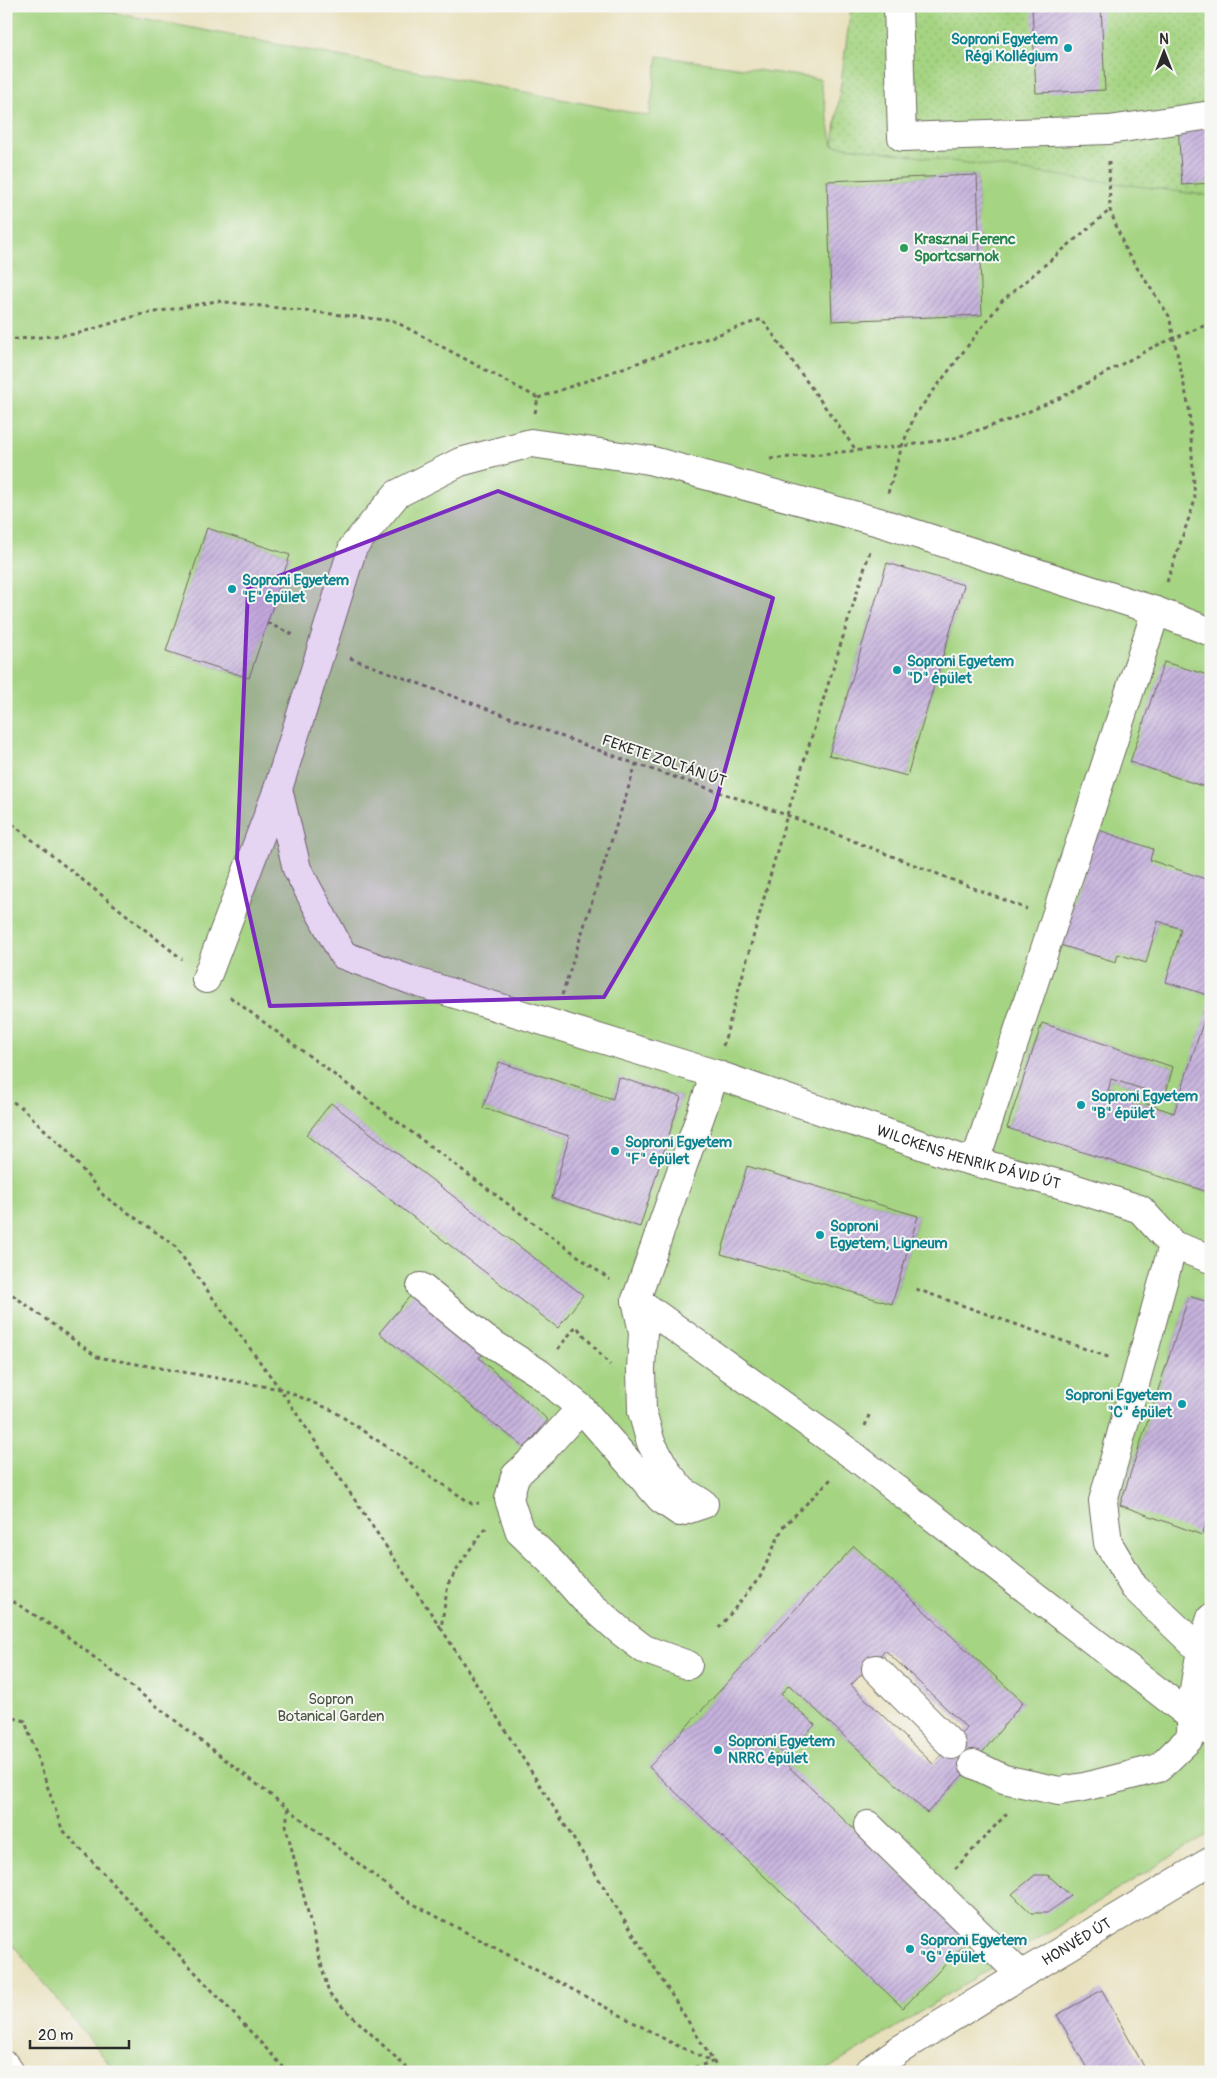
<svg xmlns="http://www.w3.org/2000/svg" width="1217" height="2078" viewBox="0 0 1217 2078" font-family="Pangolin,sans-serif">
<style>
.green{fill:#a5d482;stroke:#688056;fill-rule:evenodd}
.park{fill:url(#park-dots);stroke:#688056}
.building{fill:url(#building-hatch);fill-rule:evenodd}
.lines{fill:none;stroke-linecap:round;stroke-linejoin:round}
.minor-casing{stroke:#6d6a5e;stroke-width:30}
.path{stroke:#6d6a5e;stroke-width:3;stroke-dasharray:4 4;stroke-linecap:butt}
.minor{stroke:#fff;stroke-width:28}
.marked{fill:#7b2cbf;fill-opacity:0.2;stroke:#7b2cbf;stroke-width:4;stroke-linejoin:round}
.culture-dot{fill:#0f9aa8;stroke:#f6f6f2;stroke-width:2}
.leisure-dot{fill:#2e9e5b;stroke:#f6f6f2;stroke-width:2}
.labels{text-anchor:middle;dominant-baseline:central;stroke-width:4;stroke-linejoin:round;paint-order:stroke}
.culture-label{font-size:15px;font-weight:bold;fill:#0d838f;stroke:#f6f6f2;text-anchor:start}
.leisure-label{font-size:15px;font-weight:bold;fill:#27864d;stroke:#f6f6f2;text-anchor:start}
.street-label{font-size:15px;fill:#2b2b2b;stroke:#f6f6f2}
.park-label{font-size:15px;fill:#4a5541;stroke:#f6f6f2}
</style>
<defs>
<pattern id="park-dots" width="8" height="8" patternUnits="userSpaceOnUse" patternTransform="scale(1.25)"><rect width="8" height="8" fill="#a5d482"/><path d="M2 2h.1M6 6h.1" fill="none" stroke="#8eb670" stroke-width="1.8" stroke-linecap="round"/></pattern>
<pattern id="building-hatch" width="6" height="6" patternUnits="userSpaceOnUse" patternTransform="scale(1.25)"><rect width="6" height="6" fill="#c7b3de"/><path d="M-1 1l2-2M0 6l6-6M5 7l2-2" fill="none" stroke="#a292b4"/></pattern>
</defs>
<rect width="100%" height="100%" fill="#f6f6f2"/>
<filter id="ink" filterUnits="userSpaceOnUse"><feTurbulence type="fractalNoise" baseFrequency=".02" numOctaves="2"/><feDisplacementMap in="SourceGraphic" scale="10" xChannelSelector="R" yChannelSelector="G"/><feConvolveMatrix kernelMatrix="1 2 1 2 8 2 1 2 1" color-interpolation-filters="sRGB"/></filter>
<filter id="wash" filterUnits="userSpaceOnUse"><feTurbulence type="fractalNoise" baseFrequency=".0096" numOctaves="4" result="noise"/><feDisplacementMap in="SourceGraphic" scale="20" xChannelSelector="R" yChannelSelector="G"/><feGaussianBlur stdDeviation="1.12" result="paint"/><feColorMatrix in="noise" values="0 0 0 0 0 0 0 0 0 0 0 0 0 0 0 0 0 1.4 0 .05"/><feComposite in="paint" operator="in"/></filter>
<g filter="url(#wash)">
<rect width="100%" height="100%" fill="#e8e0bc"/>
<path class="green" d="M6,6H79L649,116L658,56L820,79L833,145L1211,193V676L1130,762L1211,789V881L1060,945L1115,962L1118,954L1146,963L1158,921L1181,929L1167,982L1211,996V1000L1174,1113L1108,1091L1111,1079L1165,1096L1173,1067L1042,1023L1007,1127L1211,1193V1303L1189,1296L1120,1505L1211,1507V1832L823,2072H116L6,1936ZM977,175L981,315L832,321L827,181ZM207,528L290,555L248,678L167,651ZM887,564L964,585L907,776L829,755ZM499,1062L613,1099L618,1078L681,1097L639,1227L552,1198L569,1136L483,1108ZM331,1103L582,1295L558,1327L306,1135ZM747,1166L918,1216L892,1304L722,1254ZM416,1290L479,1358L548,1420L525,1448L379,1333ZM854,1546L1023,1702L927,1813L789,1685L781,1694L815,1725L765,1736L761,1740L851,1958L649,1767Z"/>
<path class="park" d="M851,6H1211V196L833,145Z"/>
<g id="blocks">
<g class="building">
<path d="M1032,6H1101L1105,90L1036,93Z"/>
<path d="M1211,123V183L1182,185L1178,125Z"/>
<path d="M977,175L982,315L832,321L827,181Z"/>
<path d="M207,528L290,555L249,678L166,651Z"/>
<path d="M887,563L964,585L907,776L829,755Z"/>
<path d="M1164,662L1211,676V789L1130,762Z"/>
<path d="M1096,829L1153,849L1150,860L1211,881V996L1166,982L1181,929L1158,921L1146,963L1118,954L1116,962L1060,945Z"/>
<path d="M1210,1001L1211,1193L1007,1128L1042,1023L1173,1067L1165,1096L1111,1079L1108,1091L1174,1113Z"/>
<path d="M499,1062L613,1099L618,1077L681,1097L640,1227L552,1198L569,1136L483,1108Z"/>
<path d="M331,1103L583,1295L558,1328L306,1135Z"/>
<path d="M747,1166L918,1216L892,1304L721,1254Z"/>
<path d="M416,1289L486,1351L479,1358L548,1420L525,1448L379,1333Z"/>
<path d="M1189,1296L1211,1303V1507L1202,1535L1120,1505Z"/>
<path d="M854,1546L1023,1702L973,1764L927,1813L789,1685L781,1694L815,1725L786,1756L765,1736L761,1740L969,1940L903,2008L649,1767ZM885,1650L967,1728L933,1764L851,1685Z"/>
<path d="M1035,1875H1048L1071,1896L1047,1913H1031L1012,1894Z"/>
<path d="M1102,1990L1147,2072H1089L1057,2015Z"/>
</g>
</g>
</g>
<g filter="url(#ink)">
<use href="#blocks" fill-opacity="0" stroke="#6d6a5e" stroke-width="1"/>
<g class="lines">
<g class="minor-casing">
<g id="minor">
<path d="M898,6L902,137L1109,130L1211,115"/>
<path id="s1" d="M1211,632L1156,611L879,522L649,460L531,443L460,462L397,494L353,547L278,789L297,869L343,955L413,981L715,1074L956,1157L1067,1186L1140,1209L1173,1245L1211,1259"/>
<path d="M206,979L278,789"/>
<path d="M975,1162L1156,611"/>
<path d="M1173,1245L1103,1501L1108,1543L1134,1587L1200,1650"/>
<path d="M421,1287L485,1339L539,1373L581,1408"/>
<path d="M636,1300L854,1456L1211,1732"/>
<path d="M688,1665L644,1649L619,1630L583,1598L552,1563L520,1532L509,1499L515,1476L543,1450L581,1408L661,1499L680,1512L704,1504L683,1491L668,1473L651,1443L642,1411L641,1369L643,1332L636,1300L715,1074"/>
<path d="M876,1669L952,1745"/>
<path d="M973,1764L1004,1779L1059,1791L1084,1787L1159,1768L1191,1737C1191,1697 1198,1656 1211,1618"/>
<path d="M868,1825L1021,1975"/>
<path d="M6,2066L10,2072"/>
<path id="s2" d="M868,2072L899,2050L1021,1975L1211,1861"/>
</g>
</g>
<g class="path">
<path d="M1109,161L1110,210L1126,251L1169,316L1189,408L1195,500L1167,582"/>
<path d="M6,340L76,334L139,315L217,301L394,321L538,398L535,413"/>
<path d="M538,398L762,319L856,450"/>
<path d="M770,459L902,446L951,439L1009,420L1060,398L1153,347L1211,323"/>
<path d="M888,493L902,446L915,415L1002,301L1110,210"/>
<path d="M267,623L294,635"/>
<path d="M350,658L636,764L787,815L1027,909"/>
<path d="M6,819L182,959"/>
<path d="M562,995L636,764"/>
<path d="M230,997L610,1280"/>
<path d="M723,1046L787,815L870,551"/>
<path d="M6,1098L20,1106L67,1151L104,1196L173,1244L280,1389L441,1628"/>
<path d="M916,1289L1111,1358"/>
<path d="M6,1290L97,1357L280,1389L332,1410L472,1504L479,1503"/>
<path d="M558,1349L576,1326L610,1365"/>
<path d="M865,1426L869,1415"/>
<path d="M486,1528L468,1552L448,1584L441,1628L720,2072"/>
<path d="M6,1597L63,1633L404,1899L674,2044L713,2062"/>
<path d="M719,1628L760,1577L783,1527L832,1478"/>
<path d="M6,1716L25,1721L62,1829L288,2072"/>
<path d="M288,1808L286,1827L329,1994L411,2072"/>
<path d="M955,1869L1009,1811"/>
<path d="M679,2072L712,2062"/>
</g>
<use href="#minor" class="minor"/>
</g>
</g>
<path class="marked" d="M498,491L773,598L714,809L604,997L270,1006L237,859L248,588Z"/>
<g class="culture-dot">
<circle cx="1068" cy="48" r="5"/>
<circle cx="232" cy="589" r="5"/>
<circle cx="897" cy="670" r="5"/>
<circle cx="1081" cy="1105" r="5"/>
<circle cx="615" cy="1151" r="5"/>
<circle cx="820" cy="1235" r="5"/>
<circle cx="1182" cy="1404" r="5"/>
<circle cx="718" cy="1750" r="5"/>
<circle cx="910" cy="1949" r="5"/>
</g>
<circle class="leisure-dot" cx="904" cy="248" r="5"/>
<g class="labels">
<g class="culture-label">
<text x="1058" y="39" text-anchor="end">Soproni Egyetem<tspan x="1058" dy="17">Régi Kollégium</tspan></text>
<text x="242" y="580">Soproni Egyetem<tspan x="242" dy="17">"E" épület</tspan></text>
<text x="907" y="661">Soproni Egyetem<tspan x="907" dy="17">"D" épület</tspan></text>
<text x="1091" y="1096">Soproni Egyetem<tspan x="1091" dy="17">"B" épület</tspan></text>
<text x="625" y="1142">Soproni Egyetem<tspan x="625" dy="17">"F" épület</tspan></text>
<text x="830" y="1226">Soproni<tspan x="830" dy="17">Egyetem, Ligneum</tspan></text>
<text x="1172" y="1395" text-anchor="end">Soproni Egyetem<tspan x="1172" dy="17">"C" épület</tspan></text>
<text x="728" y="1741">Soproni Egyetem<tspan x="728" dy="17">NRRC épület</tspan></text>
<text x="920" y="1940">Soproni Egyetem<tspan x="920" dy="17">"G" épület</tspan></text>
</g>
<g class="leisure-label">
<text x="914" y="239">Krasznai Ferenc<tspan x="914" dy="17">Sportcsarnok</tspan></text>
</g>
<g class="street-label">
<text transform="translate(664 761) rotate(19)">FEKETE ZOLTÁN ÚT</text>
<text stroke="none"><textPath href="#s1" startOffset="2011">WILCKENS HENRIK DÁVID ÚT</textPath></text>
<text stroke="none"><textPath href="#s2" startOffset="246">HONVÉD ÚT</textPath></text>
</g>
<g class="park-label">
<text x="331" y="1699">Sopron<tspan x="331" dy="17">Botanical Garden</tspan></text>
</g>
</g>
<rect width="1217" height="2078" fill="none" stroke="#f6f6f2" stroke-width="25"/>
<g transform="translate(1164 52)" stroke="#f6f6f2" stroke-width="4" paint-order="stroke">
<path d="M0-4L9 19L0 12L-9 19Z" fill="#2b2b2b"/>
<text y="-8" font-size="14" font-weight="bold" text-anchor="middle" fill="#2b2b2b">N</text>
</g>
<path d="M30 2040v8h99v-8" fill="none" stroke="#2b2b2b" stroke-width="2.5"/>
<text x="38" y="2040" font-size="15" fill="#2b2b2b" stroke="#f6f6f2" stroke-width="4" paint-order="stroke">20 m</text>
</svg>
